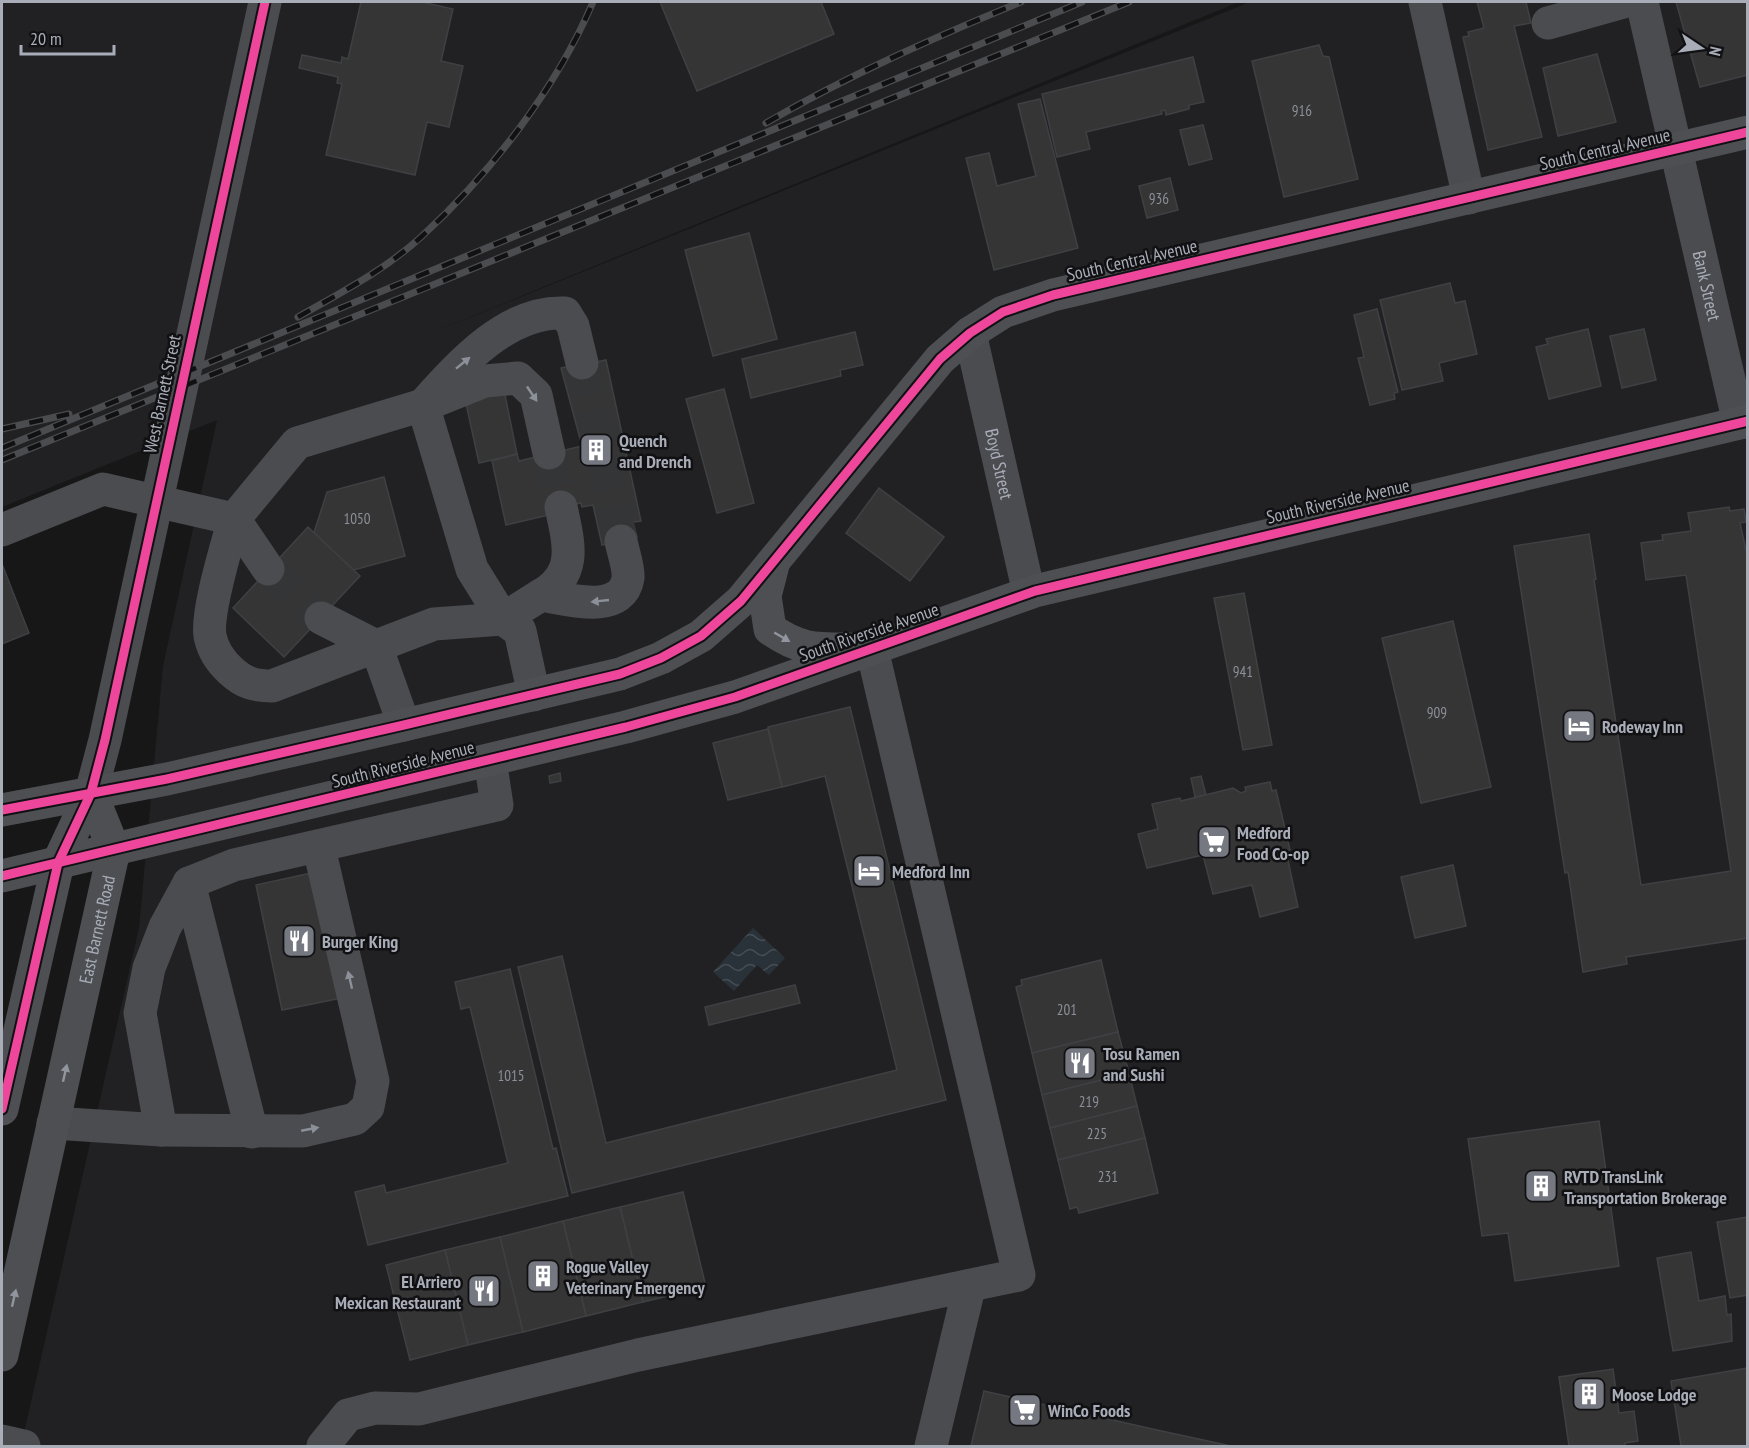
<svg xmlns="http://www.w3.org/2000/svg" width="1749" height="1448" viewBox="0 0 1749 1448" font-family="'PT Sans Narrow',sans-serif">
<style>
.built{fill:#212123}
.water{fill:url(#water-waves)}
.building{fill:#353536;stroke:#3f4043;stroke-width:1.5}
.lines{fill:none;stroke-linecap:round;stroke-linejoin:round}
.minor-tunnel{stroke:#343537;stroke-width:33;stroke-dasharray:33 16;stroke-linecap:butt}
.minor{stroke:#4b4c50;stroke-width:33}
.major{stroke:#4d4f52;stroke-width:33}
.rail-casing{stroke:#4b4c4f;stroke-width:7}
.rail{stroke:#111113;stroke-width:4.5;stroke-dasharray:14;stroke-linecap:butt}
.cycleway-casing{stroke:#111113;stroke-width:13}
.cycleway{stroke:#ed469a;stroke-width:9}
.oneway{fill:#8c9099}
.oneway2{fill:#91969e}
.labels{text-anchor:middle;dominant-baseline:central;stroke-width:5;stroke-linejoin:round;paint-order:stroke}
.number-label{font-size:15px;fill:#8b8f98}
.street-label{font-size:18px;fill:#a8adb8;stroke:#111113}
.poi-label{font-size:18px;font-weight:bold;fill:#a8adb8;stroke:#111113;text-anchor:start}
</style>
<defs>
<pattern id="water-waves" width="16" height="10" patternUnits="userSpaceOnUse" patternTransform="scale(1.5)"><rect width="16" height="10" fill="#2a3239"/><path d="M0 5q4-4 8 0t8 0" fill="none" stroke="#464d54"/></pattern>
</defs>
<rect width="100%" height="100%" fill="#171717"/>
<path class="built" d="M2,2H1239L414,340L1250,2H1747V1446H21L139,928L163,666L217,420L2,507Z"/>
<path class="water" d="M753,928L785,958L769,975L757,965L734,991L713,972Z"/>
<g class="building">
<path d="M361,2H422L453,9L441,61L463,66L449,127L427,122L415,175L326,155L342,84L337,83L338,77L299,68L302,55L341,63L342,57L348,59Z"/>
<path d="M660,2H821L834,34L697,91Z"/>
<path d="M1477,2H1526L1531,23L1514,26L1542,137L1488,150L1463,37L1469,36L1468,32L1484,28Z"/>
<path d="M1676,2H1748V75L1700,87Z"/>
<path d="M1319,45L1323,56L1329,57L1358,179L1284,197L1252,61Z"/>
<path d="M1597,54L1616,122L1558,136L1543,68Z"/>
<path d="M1193,57L1204,102L1189,105V109L1166,115L1165,110L1161,111L1162,114L1086,132L1090,149L1057,157L1042,94Z"/>
<path d="M1040,99L1078,248L994,270L966,158L989,153L997,186L1036,176L1018,104Z"/>
<path d="M1203,125L1212,159L1189,165L1180,130Z"/>
<path d="M1170,178L1178,210L1147,218L1139,186Z"/>
<path d="M749,233L777,339L713,356L685,250Z"/>
<path d="M1450,283L1455,303L1465,301L1477,354L1439,363L1443,381L1402,390L1380,300Z"/>
<path d="M1377,309L1398,392L1394,393L1395,399L1370,405L1358,358L1364,357L1354,315Z"/>
<path d="M1588,329L1601,386L1549,399L1536,347L1548,344L1546,339Z"/>
<path d="M1644,329L1656,380L1622,388L1610,336Z"/>
<path d="M855,332L863,365L840,370L841,376L751,398L742,359Z"/>
<path d="M596,360V362L606,360L641,521L633,522L637,537L602,545L593,505L582,507L581,503L548,510L549,515L506,525L492,461L517,454L519,461L582,446L561,368Z"/>
<path d="M724,389L754,503L717,513L686,399Z"/>
<path d="M504,390L517,454L479,463L465,399Z"/>
<path d="M384,477L405,556L339,574L310,545L327,492Z"/>
<path d="M879,488L944,537L910,581L846,533Z"/>
<path d="M1729,507L1730,511L1744,509L1746,522L1740,523L1748,559V938L1626,957L1627,964L1583,972L1568,872L1565,873L1514,546L1589,534L1596,579L1594,580L1641,885L1731,871L1686,575L1646,580L1641,543L1663,540L1662,535L1691,531L1688,513Z"/>
<path d="M308,527L360,576L284,657L233,608Z"/>
<path d="M2,564L29,633L2,644Z"/>
<path d="M1244,593L1272,745L1243,750L1214,598Z"/>
<path d="M1453,621L1491,787L1421,803L1382,638Z"/>
<path d="M850,707L946,1100L572,1193L518,967L562,956L606,1143L897,1070L825,776L782,787L768,727Z"/>
<path d="M768,729L782,787L728,800L713,743Z"/>
<path d="M560,773L561,781L550,783L549,776Z"/>
<path d="M1201,776L1206,795L1195,797L1191,778Z"/>
<path d="M1270,782L1272,791L1276,790L1290,850L1286,851L1298,907L1260,917L1252,885L1213,894L1203,855L1147,868L1138,834L1158,829L1152,804L1180,798L1181,801L1233,788L1241,793L1246,791L1245,787Z"/>
<path d="M1453,865L1466,926L1415,938L1401,877Z"/>
<path d="M316,872L342,998L282,1010L256,885Z"/>
<path d="M1101,960L1118,1032L1032,1053L1016,987L1022,985L1021,980Z"/>
<path d="M510,969L553,1149L556,1148L568,1196L368,1245L355,1192L384,1185L386,1193L508,1163L470,1007L461,1009L455,982Z"/>
<path d="M795,985L800,1003L709,1025L705,1007Z"/>
<path d="M1118,1032L1129,1073L1042,1095L1032,1053Z"/>
<path d="M1129,1073L1137,1106L1050,1128L1042,1095Z"/>
<path d="M1137,1106L1145,1138L1058,1160L1050,1128Z"/>
<path d="M1599,1121L1619,1266L1515,1281L1508,1233L1482,1236L1468,1139Z"/>
<path d="M1145,1138L1158,1193L1079,1213L1077,1207L1070,1209L1058,1160Z"/>
<path d="M683,1192L706,1287L643,1302L620,1207Z"/>
<path d="M620,1207L643,1302L586,1316L563,1221Z"/>
<path d="M1748,1217V1295L1730,1298L1717,1222Z"/>
<path d="M563,1221L586,1316L523,1332L500,1237Z"/>
<path d="M500,1237L523,1332L468,1345L445,1250Z"/>
<path d="M445,1250L468,1345L410,1360L386,1265Z"/>
<path d="M1691,1252L1699,1301L1725,1296L1727,1315L1731,1314L1732,1341L1673,1351L1657,1258Z"/>
<path d="M1748,1368V1446H1681L1671,1381Z"/>
<path d="M1613,1369L1619,1413L1634,1411L1638,1441L1625,1443V1446H1569L1559,1377Z"/>
<path d="M984,1391L1157,1430L1231,1446H971Z"/>
</g>
<g class="lines">
<g class="minor-tunnel">
<path d="M582,363L621,541"/>
<path d="M549,453L561,507"/>
<path d="M268,569L321,618"/>
</g>
<g class="minor">
<path d="M1425,2L1469,198"/>
<path id="s1" d="M1642,2L1739,423"/>
<path d="M1548,23L1623,2"/>
<path id="s2" d="M970,333L1029,593"/>
<path d="M430,403L485,381L518,378L536,395L549,453"/>
<path d="M423,405C459,365 507,310 565,313L573,326L582,363"/>
<path d="M234,519C227,545 206,612 210,636C213,651 220,661 231,671C244,683 255,686 272,686L434,624L503,619L541,595C567,599 622,616 628,578C629,567 623,552 621,541"/>
<path d="M234,519L268,569"/>
<path d="M2,530L103,489L234,519L297,443L423,405L472,569L503,619L520,631L534,695"/>
<path d="M541,595C578,574 569,544 561,507"/>
<path d="M321,618L376,646L404,725"/>
<path d="M91,793L105,740L265,2"/>
<path d="M189,883L252,1132"/>
<path d="M53,1123L161,1130L303,1131L355,1119L368,1107L373,1081L319,848"/>
<path d="M161,1130L140,1013L149,968L165,927L189,883L234,865L497,805L490,760"/>
<path d="M2,1441L24,1446"/>
<path d="M323,1446L348,1415L375,1408L419,1409L638,1355L1019,1275L872,649"/>
<path d="M931,1446L969,1288"/>
</g>
<g class="major">
<path d="M773,565L765,596L770,629C800,650 815,649 850,649"/>
<path d="M2,810L167,779L404,725L620,674L661,658L701,636L741,601L940,359L970,333L1003,312L1053,295L1748,132"/>
<path d="M2,876L626,727L735,697L1035,591L1748,421"/>
<path d="M2,1109L58,863L91,793"/>
<path id="s3" d="M2,1355L114,850L91,793"/>
</g>
<g class="rail-casing">
<g id="rail">
<path d="M766,123C849,75 933,38 1021,2"/>
<path d="M298,317C340,293 385,270 421,237C491,173 556,89 593,2"/>
<path d="M2,429L69,414"/>
<path d="M2,448L1082,2"/>
<path d="M2,460L1129,2"/>
</g>
</g>
<use href="#rail" class="rail"/>
<g class="cycleway-casing">
<g id="cycleway">
<path d="M2,810L167,779L404,725L620,674L661,658L701,636L741,601L940,359L970,333L1003,312L1053,295L1748,132"/>
<path d="M2,876L626,727L735,697L1035,591L1748,421"/>
<path d="M2,1109L58,863L91,793L105,740L265,2"/>
</g>
</g>
<use href="#cycleway" class="cycleway"/>
</g>
<defs><path id="oneway-solid" d="M-6-.8H1V-3.2L6.5 0L1 3.2V.8H-6Z" transform="scale(1.5)"/></defs>
<g class="oneway">
<use href="#oneway-solid" transform="translate(463 363) rotate(-39)"/>
<use href="#oneway-solid" transform="translate(532 394) rotate(56)"/>
<use href="#oneway-solid" transform="translate(600 601) rotate(174)"/>
<use href="#oneway-solid" transform="translate(350 980) rotate(-103)"/>
<use href="#oneway-solid" transform="translate(310 1129) rotate(-11)"/>
</g>
<g class="oneway2">
<use href="#oneway-solid" transform="translate(782 637) rotate(30)"/>
<use href="#oneway-solid" transform="translate(65 1073) rotate(-77)"/>
<use href="#oneway-solid" transform="translate(14 1298) rotate(-77)"/>
</g>
<defs>
<g id="building-square" transform="scale(1.725)"><rect x="-9" y="-9" width="18" height="18" rx="4" fill="#757880" stroke="#111113"/><path d="M-4-6H4V6H1V3H-1V6H-4ZM-2.5-4.3h1.7v1.8h-1.7ZM.8-4.3h1.7v1.8H.8ZM-2.5-1h1.7V.8h-1.7ZM.8-1h1.7V.8H.8Z" fill="#fff"/></g>
<g id="hotel-square" transform="scale(1.725)"><rect x="-9" y="-9" width="18" height="18" rx="4" fill="#757880" stroke="#111113"/><path d="M-6-4.5h1.5V1H6V5H4.5V3h-9V5H-6ZM-4 0a1.8 1.8 0 1 1 3.6 0ZM.5 0V-2.5h3Q6-2.5 6 0Z" fill="#fff"/></g>
<g id="supermarket-square" transform="scale(1.725)"><rect x="-9" y="-9" width="18" height="18" rx="4" fill="#757880" stroke="#111113"/><path d="M-6-5.5h2.5l.6 2H6L4.5 2H-2.5L-4.4-4H-6ZM-1.5 3.2a1.3 1.3 0 1 0 .1 0ZM3 3.2a1.3 1.3 0 1 0 .1 0Z" fill="#fff"/></g>
<g id="restaurant-square" transform="scale(1.725)"><rect x="-9" y="-9" width="18" height="18" rx="4" fill="#757880" stroke="#111113"/><path d="M-5-6h1v4h1v-4h1v4h1v-4h1v5L-1.5 .5V6h-2V.5L-5-1ZM5-6V6H3V1.5H1.5Q1.5-4 5-6Z" fill="#fff"/></g>
</defs>
<g fill-rule="evenodd">
<use href="#building-square" x="596" y="450"/>
<use href="#hotel-square" x="1579" y="726"/>
<use href="#supermarket-square" x="1214" y="842"/>
<use href="#hotel-square" x="869" y="871"/>
<use href="#restaurant-square" x="299" y="941"/>
<use href="#restaurant-square" x="1080" y="1063"/>
<use href="#building-square" x="1541" y="1186"/>
<use href="#building-square" x="543" y="1276"/>
<use href="#restaurant-square" x="484" y="1291"/>
<use href="#building-square" x="1589" y="1394"/>
<use href="#supermarket-square" x="1025" y="1410"/>
</g>
<g class="labels">
<g class="number-label">
<text x="1302" y="110">916</text>
<text x="1159" y="198">936</text>
<text x="357" y="518">1050</text>
<text x="1243" y="671">941</text>
<text x="1437" y="712">909</text>
<text x="1067" y="1009">201</text>
<text x="511" y="1075">1015</text>
<text x="1089" y="1101">219</text>
<text x="1097" y="1133">225</text>
<text x="1108" y="1176">231</text>
</g>
<g class="street-label">
<text transform="translate(1605 149) rotate(-13)">South Central Avenue</text>
<text transform="translate(1132 260) rotate(-13)">South Central Avenue</text>
<text stroke="none"><textPath href="#s1" startOffset="291">Bank Street</textPath></text>
<text transform="translate(162 394) rotate(-78)">West Barnett Street</text>
<text stroke="none"><textPath href="#s2" startOffset="134">Boyd Street</textPath></text>
<text transform="translate(1338 501) rotate(-13)">South Riverside Avenue</text>
<text transform="translate(869 632) rotate(-19)">South Riverside Avenue</text>
<text transform="translate(403 764) rotate(-14)">South Riverside Avenue</text>
<text stroke="none"><textPath href="#s3" startOffset="436">East Barnett Road</textPath></text>
</g>
<g class="poi-label">
<text x="619" y="440">Quench<tspan x="619" dy="21">and Drench</tspan></text>
<text x="1602" y="726">Rodeway Inn</text>
<text x="1237" y="832">Medford<tspan x="1237" dy="21">Food Co-op</tspan></text>
<text x="892" y="871">Medford Inn</text>
<text x="322" y="941">Burger King</text>
<text x="1103" y="1053">Tosu Ramen<tspan x="1103" dy="21">and Sushi</tspan></text>
<text x="1564" y="1176">RVTD TransLink<tspan x="1564" dy="21">Transportation Brokerage</tspan></text>
<text x="566" y="1266">Rogue Valley<tspan x="566" dy="21">Veterinary Emergency</tspan></text>
<text x="461" y="1281" text-anchor="end">El Arriero<tspan x="461" dy="21">Mexican Restaurant</tspan></text>
<text x="1612" y="1394">Moose Lodge</text>
<text x="1048" y="1410">WinCo Foods</text>
</g>
</g>
<rect width="1749" height="1448" fill="none" stroke="#a8adb8" stroke-width="6"/>
<g transform="translate(1701 48) rotate(103)" stroke="#111113" stroke-width="4.5" paint-order="stroke">
<path d="M0-4.5L10 22L0 15L-10 22Z" fill="#a8adb8"/>
<text y="-9" font-size="16" font-weight="bold" text-anchor="middle" fill="#a8adb8">N</text>
</g>
<path d="M21 45v9h93v-9" fill="none" stroke="#a8adb8" stroke-width="3"/>
<text x="30" y="45" font-size="18" fill="#a8adb8" stroke="#111113" stroke-width="4.5" paint-order="stroke">20 m</text>
</svg>
